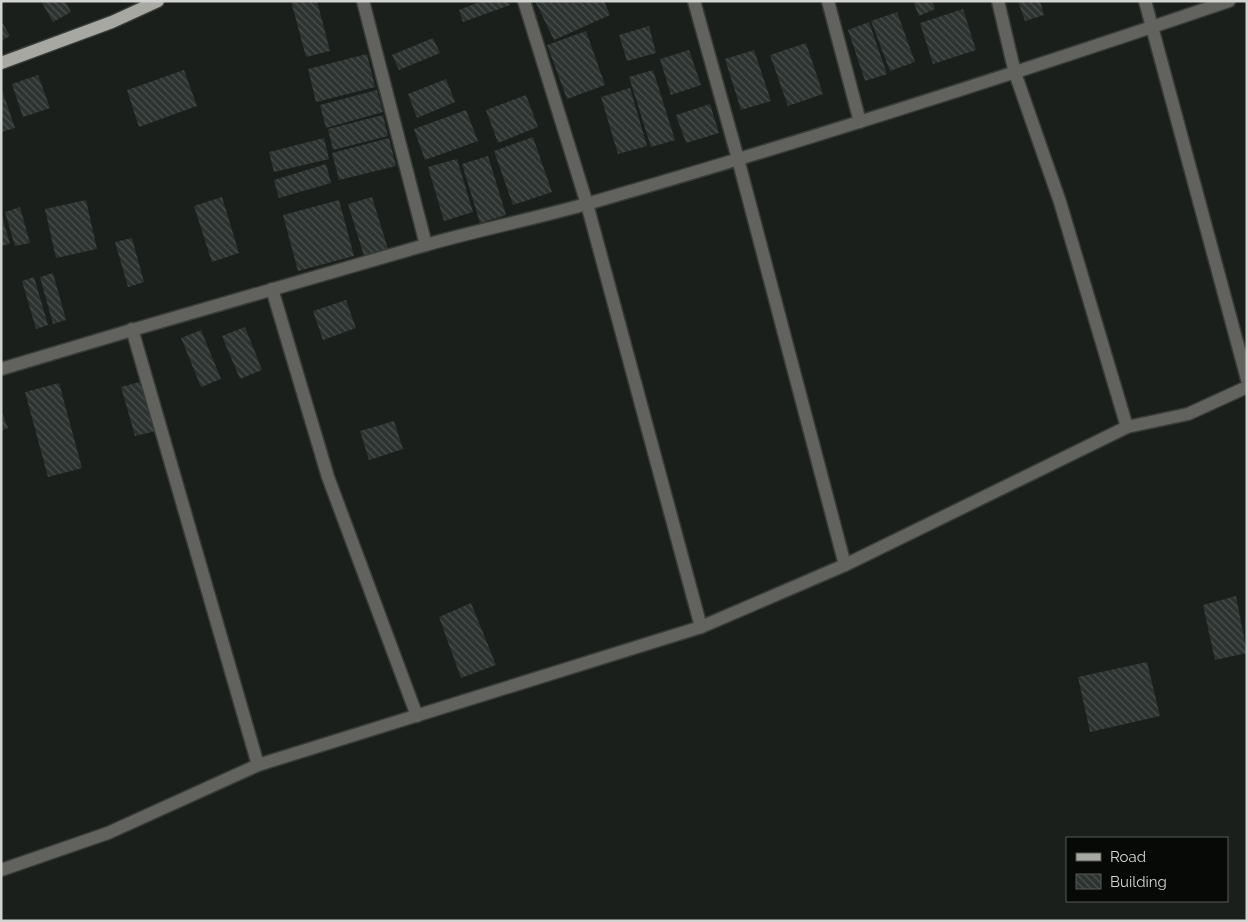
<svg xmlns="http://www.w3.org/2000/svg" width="1248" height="922" viewBox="0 0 1248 922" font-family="Raleway,sans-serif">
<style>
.building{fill:url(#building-back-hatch)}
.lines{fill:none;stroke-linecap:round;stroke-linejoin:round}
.minor-casing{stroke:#383c38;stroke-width:15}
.major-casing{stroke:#383c38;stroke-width:15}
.minor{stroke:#62625f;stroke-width:12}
.major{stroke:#a7a8a1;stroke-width:12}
</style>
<defs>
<pattern id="building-back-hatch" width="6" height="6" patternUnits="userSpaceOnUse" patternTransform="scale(1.25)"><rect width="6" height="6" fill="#2c3330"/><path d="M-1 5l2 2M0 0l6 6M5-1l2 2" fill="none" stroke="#4a504d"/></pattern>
</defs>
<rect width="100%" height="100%" fill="#1b1f1b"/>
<g class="building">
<path d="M41,1H65L71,12L53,22Z"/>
<path d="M291,1H317L330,51L306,57Z"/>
<path d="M482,1H508L510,5L463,22L459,10Z"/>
<path d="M535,1H604L610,15L554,40Z"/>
<path d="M913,1H932L935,9L919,16Z"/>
<path d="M1018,1H1040L1044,15L1025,21Z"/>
<path d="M963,9L976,50L933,64L920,23Z"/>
<path d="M897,12L915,62L890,71L871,21Z"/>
<path d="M1,20L10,36L1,41Z"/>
<path d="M869,22L887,74L865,81L848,30Z"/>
<path d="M649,26L656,53L627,61L619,35Z"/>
<path d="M586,31L605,85L567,99L547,45Z"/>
<path d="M433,38L440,53L399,70L392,55Z"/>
<path d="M806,43L823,94L788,106L770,55Z"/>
<path d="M689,50L701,85L671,95L660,59Z"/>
<path d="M754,50L771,101L741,110L725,59Z"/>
<path d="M367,54L375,87L316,102L308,69Z"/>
<path d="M184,70L197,106L139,127L127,90Z"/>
<path d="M653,70L675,140L651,147L629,77Z"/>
<path d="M38,75L50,108L23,117L12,84Z"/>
<path d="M446,79L455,102L417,118L408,94Z"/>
<path d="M1,87L15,128L1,132Z"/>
<path d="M630,88L647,146L618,154L601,97Z"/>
<path d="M377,90L383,112L326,128L320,105Z"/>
<path d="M526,95L538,127L498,143L486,110Z"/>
<path d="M710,104L719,133L686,143L676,115Z"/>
<path d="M466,110L478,141L425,160L414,129Z"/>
<path d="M383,115L388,136L333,150L328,129Z"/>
<path d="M533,137L552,192L513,205L494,151Z"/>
<path d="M324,138L329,159L274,172L269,152Z"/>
<path d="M389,138L396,166L339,180L332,153Z"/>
<path d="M488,156L506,215L480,223L462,164Z"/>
<path d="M457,159L473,212L444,221L428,167Z"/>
<path d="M326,164L331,183L279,198L274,180Z"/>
<path d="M222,197L239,253L212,262L194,206Z"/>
<path d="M372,197L388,249L364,256L348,204Z"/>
<path d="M86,200L97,249L56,258L45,209Z"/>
<path d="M339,200L354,256L298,271L283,215Z"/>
<path d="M20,207L30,243L15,246L5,212Z"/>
<path d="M1,213L10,244L1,246Z"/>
<path d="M132,238L144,282L128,287L115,242Z"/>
<path d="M53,273L66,320L53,324L40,277Z"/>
<path d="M34,277L48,325L36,329L22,281Z"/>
<path d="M346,300L356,328L323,340L313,311Z"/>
<path d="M245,327L262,370L240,379L222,336Z"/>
<path d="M201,330L221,379L201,387L181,338Z"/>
<path d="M143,381L156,431L135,436L121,387Z"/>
<path d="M59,383L82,468L48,477L25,392Z"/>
<path d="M1,410L8,428L1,431Z"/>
<path d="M394,421L403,449L369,460L360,431Z"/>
<path d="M1236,596L1247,653L1215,660L1203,605Z"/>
<path d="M471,603L496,665L461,678L439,617Z"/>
<path d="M1147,662L1160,716L1090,732L1078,677Z"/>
</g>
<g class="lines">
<g class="minor-casing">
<g id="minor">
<path d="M363,1L426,245"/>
<path d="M694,1L738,159L845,565L1127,427"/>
<path d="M828,1L860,122"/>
<path d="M998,1L1015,73L1060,202L1127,427L1188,414L1247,387"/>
<path d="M1145,1L1247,379"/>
<path d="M272,289L328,477L417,716"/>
<path d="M132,329L258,765"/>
<path d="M1,369C141,327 281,286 422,246C477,230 534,219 590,203C805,141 1017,73 1229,1"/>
<path d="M701,627L845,565"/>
<path d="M1,870L108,833L258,765L701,627L587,204L524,1"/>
</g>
</g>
<g class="major-casing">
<path id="major" d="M1,63L112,22L158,1"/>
</g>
<use href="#minor" class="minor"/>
<use href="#major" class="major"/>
</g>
<rect width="1248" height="922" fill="none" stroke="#d1d4d0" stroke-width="5"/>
<rect x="1066" y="837" width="162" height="65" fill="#070907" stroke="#585a57"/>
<rect x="1076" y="853" width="25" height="8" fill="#a7a8a1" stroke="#585a57"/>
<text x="1110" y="862" font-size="15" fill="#d1d4d0">Road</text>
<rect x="1076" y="874" width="25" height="15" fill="url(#building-back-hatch)" stroke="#585a57"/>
<text x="1110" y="887" font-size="15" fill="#d1d4d0">Building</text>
</svg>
